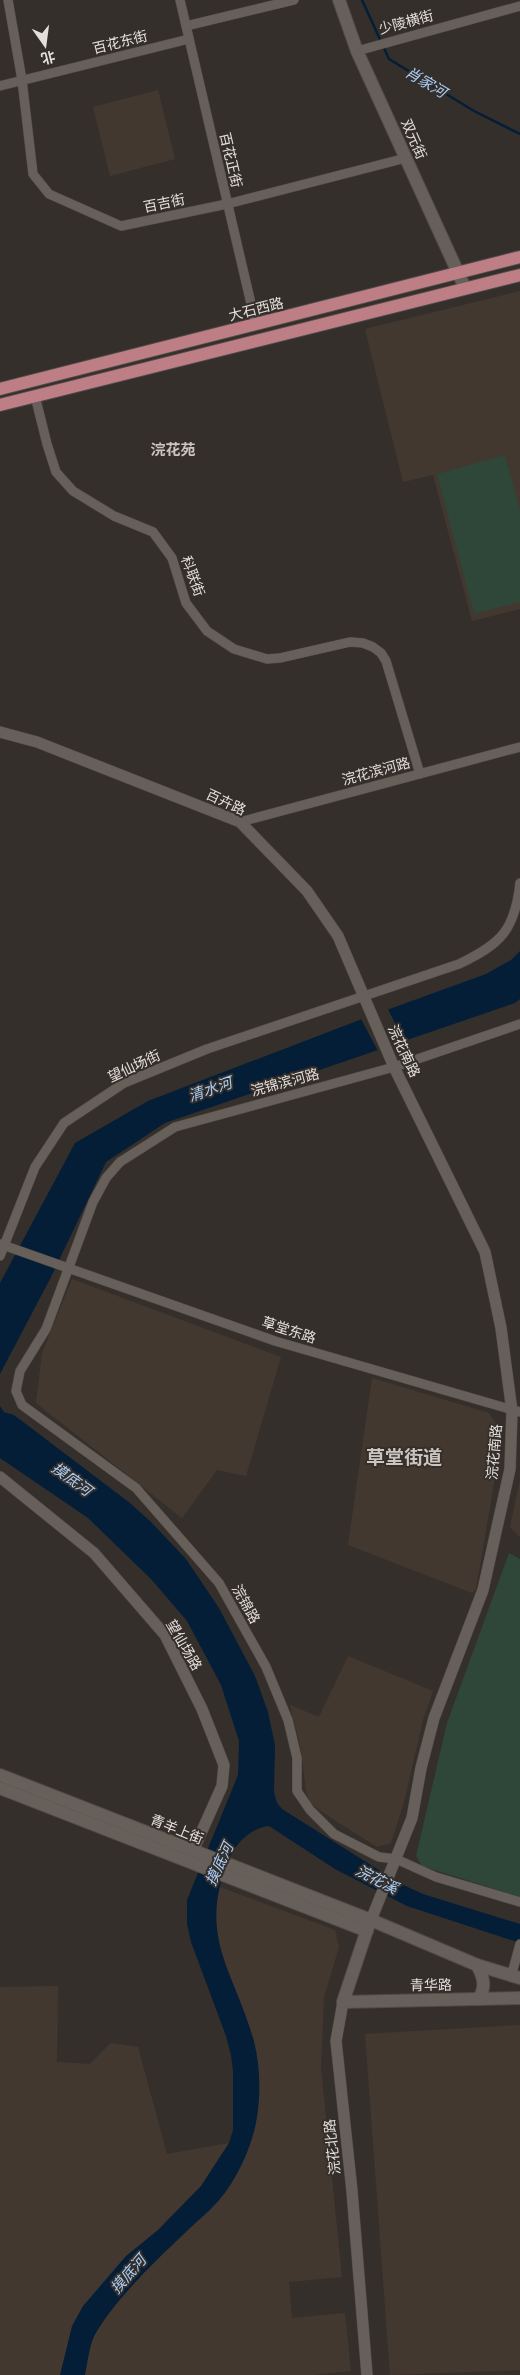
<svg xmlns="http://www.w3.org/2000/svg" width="520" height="2375" viewBox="0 0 520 2375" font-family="Lora,'Noto Sans SC',serif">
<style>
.built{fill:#433830}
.green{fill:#2e4738}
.water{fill:#041e37}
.pier{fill:#352f2b}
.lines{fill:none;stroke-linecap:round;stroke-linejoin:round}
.stream{stroke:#041e37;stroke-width:2.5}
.minor-casing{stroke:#504b47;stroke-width:10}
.tertiary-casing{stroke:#504b47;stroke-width:12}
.secondary-casing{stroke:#504b47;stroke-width:14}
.primary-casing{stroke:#504b47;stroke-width:14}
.minor{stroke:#665f5a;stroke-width:9}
.tertiary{stroke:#665f5a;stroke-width:11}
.secondary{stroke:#665f5a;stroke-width:12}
.primary{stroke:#be7e86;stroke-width:12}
.labels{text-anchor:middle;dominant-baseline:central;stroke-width:4;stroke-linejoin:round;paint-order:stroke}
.street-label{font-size:14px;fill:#e3dfdc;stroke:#352f2b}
.water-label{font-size:15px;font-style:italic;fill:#a9cff8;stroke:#352f2b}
.neighbourhood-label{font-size:15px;font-weight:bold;fill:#ccc4bf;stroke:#352f2b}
.district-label{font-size:19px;font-weight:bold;fill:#ccc4bf;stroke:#352f2b}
</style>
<rect width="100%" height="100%" fill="#352f2b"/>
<g class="built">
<path d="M158,90L175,159L110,176L93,107Z"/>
<path d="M520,291V609L472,621L433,475L403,482L365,329Z"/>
<path d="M72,1279L281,1357L246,1476L217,1470L182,1518L36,1403L42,1353Z"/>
<path d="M372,1378L489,1413L496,1424L501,1442L476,1589L472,1593L348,1545Z"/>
<path d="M520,1480V1537L510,1527Z"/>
<path d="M348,1656L433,1691L423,1720L404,1802L391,1843L377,1847L322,1812L311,1803L306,1792L301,1750L290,1705L319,1717Z"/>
<path d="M220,1887L335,1930L339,1947L324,1997L321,2068L342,2277L289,2282L292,2318L345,2313L351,2371L312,2375H0V1987L58,1986L57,2062L90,2064L111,2043L138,2047L167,2154L229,2143L201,2186L158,2230L237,2173L243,2010L219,1948L215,1919L216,1902Z"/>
<path d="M520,2025V2370L390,2375L365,2034Z"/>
</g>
<g class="green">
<path d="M505,455L520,511V602L474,614L437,474Z"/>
<path d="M509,1553L520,1559V1897L422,1866L416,1856L447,1723Z"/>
</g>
<g class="water">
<path d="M520,951V999L515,1003L165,1123L106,1162L51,1277L0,1374V1283L75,1143L148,1101L362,1019L486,974L511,960Z"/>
<path d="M0,1406L4,1412L14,1415L130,1503L151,1522L186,1559L219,1608L255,1676L268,1712L275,1745L274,1792L277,1803L282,1809L401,1884L423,1894L520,1924V1943L407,1906L335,1869L269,1826C250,1828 235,1844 228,1861C198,1937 233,1969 253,2038C260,2062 261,2092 257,2117C253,2144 238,2178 220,2199C210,2211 196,2222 185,2233C155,2261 118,2297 97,2331C89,2343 88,2362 85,2375H60L72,2326L83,2306L126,2256L158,2230L201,2186L229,2143L233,2130V2071L231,2055L226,2036L191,1942L187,1924V1900L238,1775L239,1741L221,1685L187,1621L151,1579L88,1518L0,1458Z"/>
</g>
<path class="pier" d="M387,1007L405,1044L379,1053L360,1017Z"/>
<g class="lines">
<path class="stream" d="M362,0L389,59L474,111L520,134"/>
<g class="minor-casing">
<g id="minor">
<path d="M8,0L22,80L33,174L49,194L121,226L227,204L406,158"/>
<path d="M180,0L256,325"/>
<path d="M186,26L294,0"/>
<path d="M357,51L520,6"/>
<path d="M0,86L189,39"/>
<path d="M35,396L47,444L56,472L73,491L114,516L153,532L172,558L186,603L207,631L234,649L267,659L280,658L350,642L363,643L373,647L381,653L386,661L420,774"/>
<path d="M240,822L520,747"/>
<path d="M520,1024L394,1067L175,1127L120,1162L106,1178L93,1202L46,1329L20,1371L16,1391L22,1405L136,1488L219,1583L266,1667L288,1720L297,1758V1791L310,1810L334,1834L379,1857L396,1859L436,1877L520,1902"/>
<path d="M0,1244L275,1341L520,1412"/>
<path d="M0,1256L35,1167L64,1123L124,1083L207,1049L459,964C501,944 515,930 520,883"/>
<path d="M511,1977L520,1944"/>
</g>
</g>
<g class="tertiary-casing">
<g id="tertiary">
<path d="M0,732L37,742L240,822L307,891L338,936L394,1067L485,1252L501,1328L512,1411L510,1469L483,1590L434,1718L421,1768L412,1818L371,1920"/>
<path d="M0,1477L94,1553L165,1635L202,1709L224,1765L222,1786L193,1851"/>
<path d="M343,2002L336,2041L352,2191L367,2375"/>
</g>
</g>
<g class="secondary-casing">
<g id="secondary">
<path d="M339,0L357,51L465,288"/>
<path d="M0,1775L371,1920L477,1965L520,1978"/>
<path d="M0,1788L367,1931"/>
<path d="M369,1924L343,2002L520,1998"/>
<path d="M477,1965C484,1978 486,1986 479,1999"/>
</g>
</g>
<g class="primary-casing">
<g id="primary">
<path d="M0,389L520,257"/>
<path d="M0,405L520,275"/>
</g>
</g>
<use href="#minor" class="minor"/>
<use href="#tertiary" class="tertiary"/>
<use href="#secondary" class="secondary"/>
<use href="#primary" class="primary"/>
</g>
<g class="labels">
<g class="street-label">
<text transform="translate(406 22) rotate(-15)">少陵横街</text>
<text transform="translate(120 42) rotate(-14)">百花东街</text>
<text transform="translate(414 139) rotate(66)">双元街</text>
<text transform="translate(231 160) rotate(77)">百花正街</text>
<text transform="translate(164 203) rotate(-12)">百吉街</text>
<text transform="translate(256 309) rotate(-14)">大石西路</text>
<text transform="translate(193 576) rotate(70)">科联街</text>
<text transform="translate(376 771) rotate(-15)">浣花滨河路</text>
<text transform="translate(226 802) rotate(25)">百卉路</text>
<text transform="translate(404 1051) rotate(65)">浣花南路</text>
<text transform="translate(134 1066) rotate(-25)">望仙场街</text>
<text transform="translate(285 1082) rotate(-15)">浣锦滨河路</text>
<text transform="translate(289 1330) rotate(18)">草堂东路</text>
<text transform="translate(494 1452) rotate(-85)">浣花南路</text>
<text transform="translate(246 1604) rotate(61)">浣锦路</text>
<text transform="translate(184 1645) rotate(60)">望仙场路</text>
<text transform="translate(177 1829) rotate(22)">青羊上街</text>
<text transform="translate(431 1985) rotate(-1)">青华路</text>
<text transform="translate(332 2147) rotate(-96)">浣花北路</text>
</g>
<g class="water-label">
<text transform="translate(426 82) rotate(31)">肖家河</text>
<text transform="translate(210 1089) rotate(-19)">清水河</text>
<text transform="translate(72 1479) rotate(36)">摸底河</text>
<text transform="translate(219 1864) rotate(-65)">摸底河</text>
<text transform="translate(377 1879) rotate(27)">浣花溪</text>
<text transform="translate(128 2274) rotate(-49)">摸底河</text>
</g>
<g class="neighbourhood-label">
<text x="173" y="449">浣花苑</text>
</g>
<g class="district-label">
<text x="404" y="1457">草堂街道</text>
</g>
</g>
<g transform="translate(45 45) rotate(166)" stroke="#352f2b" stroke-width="4" paint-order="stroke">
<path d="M0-4L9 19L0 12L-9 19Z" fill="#e3dfdc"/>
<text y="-8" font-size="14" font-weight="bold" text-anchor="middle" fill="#e3dfdc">北</text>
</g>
</svg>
